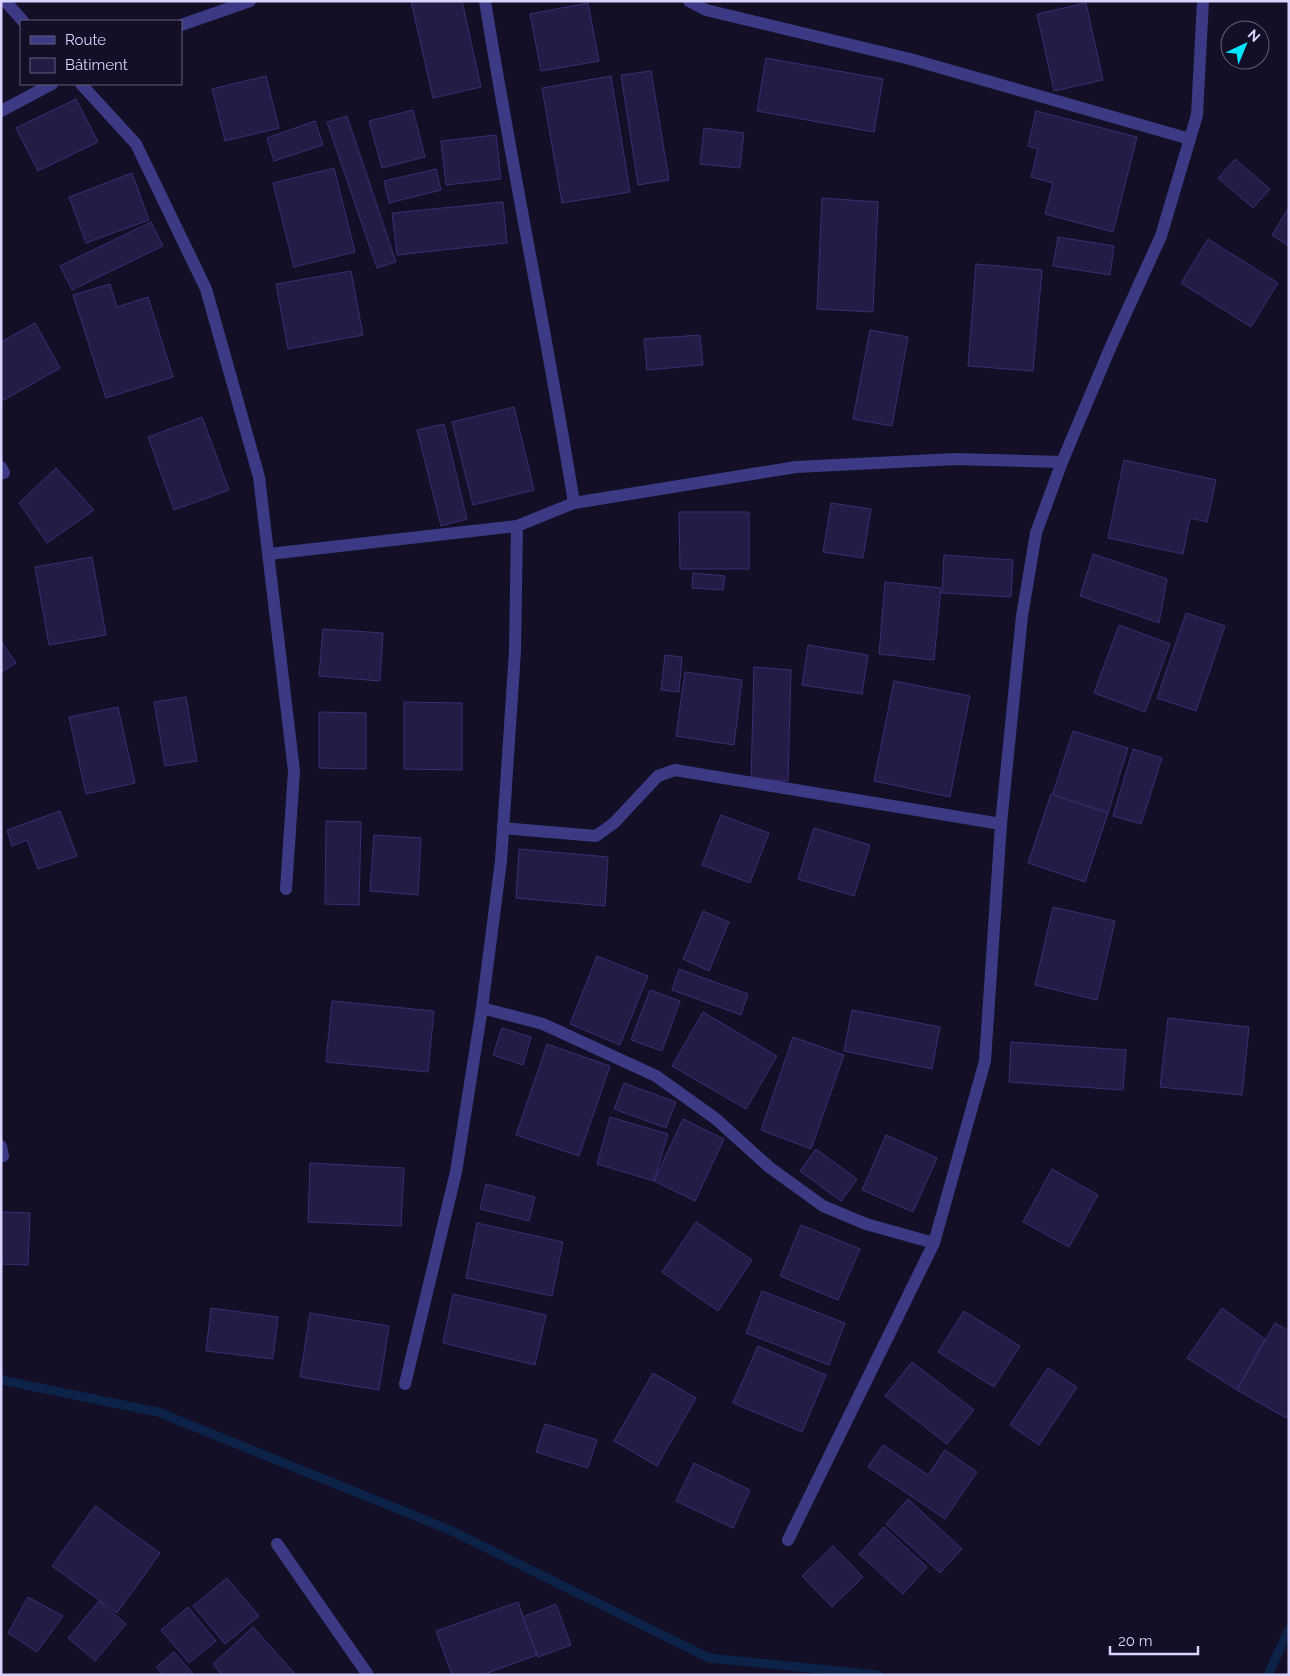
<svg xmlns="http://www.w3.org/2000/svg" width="1290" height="1676" viewBox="0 0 1290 1676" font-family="Raleway,sans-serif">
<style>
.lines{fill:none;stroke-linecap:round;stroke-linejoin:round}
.stream{stroke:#0c2248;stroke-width:9}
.building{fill:#241b47;stroke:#3b2d73}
.street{stroke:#3d3a85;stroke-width:12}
</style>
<rect width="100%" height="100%" fill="#130f26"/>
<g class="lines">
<g class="stream">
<path d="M1,1380L158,1412L452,1531L709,1658L878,1675"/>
<path d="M1268,1675L1289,1629"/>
</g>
</g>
<g class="building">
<path d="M411,1H462L481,87L433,98Z"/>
<path d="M588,3L599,61L541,71L530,14Z"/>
<path d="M1086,3L1103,80L1054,91L1037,14Z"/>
<path d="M766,58L883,79L874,132L757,111Z"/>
<path d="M651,71L669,180L638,185L621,75Z"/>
<path d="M266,76L279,128L225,141L212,89Z"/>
<path d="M611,76L630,192L562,203L542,88Z"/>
<path d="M76,99L98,142L38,171L16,128Z"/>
<path d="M413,110L425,157L382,168L369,121Z"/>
<path d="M1036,111L1137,137L1113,232L1045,214L1053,183L1031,177L1038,149L1028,146Z"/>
<path d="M347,116L396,262L377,268L327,122Z"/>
<path d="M315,121L323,145L274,161L267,138Z"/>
<path d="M704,128L744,133L740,168L700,164Z"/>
<path d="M496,135L501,179L446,185L441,141Z"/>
<path d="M1235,159L1270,189L1253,208L1218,178Z"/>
<path d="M334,168L355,252L294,267L273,183Z"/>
<path d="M436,169L441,190L389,203L384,181Z"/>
<path d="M132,173L149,220L86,243L69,197Z"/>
<path d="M822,198L878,202L873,312L817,309Z"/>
<path d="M503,202L507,243L397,255L392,213Z"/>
<path d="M1289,207V246L1272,235Z"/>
<path d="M151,222L163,246L72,290L60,266Z"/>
<path d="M1058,237L1114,246L1110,275L1053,266Z"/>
<path d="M1208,239L1278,283L1251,327L1181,283Z"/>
<path d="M976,264L1042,270L1033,371L968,366Z"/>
<path d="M351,271L363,335L288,349L276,284Z"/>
<path d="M110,284L117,307L148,297L173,377L106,398L73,295Z"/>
<path d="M35,323L60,368L4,400L1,396V342Z"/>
<path d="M870,330L908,337L892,426L853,419Z"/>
<path d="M700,335L703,365L647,370L644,339Z"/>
<path d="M514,407L534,490L473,505L452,422Z"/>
<path d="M202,417L229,490L174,510L148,437Z"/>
<path d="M444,424L467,519L441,526L417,430Z"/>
<path d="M1124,460L1216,480L1207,522L1190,518L1183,554L1108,538Z"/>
<path d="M56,468L94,510L47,543L19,503Z"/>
<path d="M831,503L871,509L863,558L823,552Z"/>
<path d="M679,512H749V569H680Z"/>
<path d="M1093,554L1167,579L1159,623L1080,596Z"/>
<path d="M944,555L1013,560L1011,597L942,593Z"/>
<path d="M92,557L106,635L49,645L35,567Z"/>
<path d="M693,573L725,576L723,590L692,588Z"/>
<path d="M885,582L941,588L934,660L879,654Z"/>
<path d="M1186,613L1225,626L1196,711L1157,698Z"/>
<path d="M1119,625L1170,644L1145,712L1094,693Z"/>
<path d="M323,629L383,633L380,681L319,676Z"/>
<path d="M1,641L16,663L1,672Z"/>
<path d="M808,645L868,655L862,694L802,685Z"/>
<path d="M665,655L682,657L679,692L661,690Z"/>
<path d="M754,667L791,670L788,781L751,779Z"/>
<path d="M685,672L742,680L734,745L676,736Z"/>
<path d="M894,681L970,696L950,797L874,781Z"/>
<path d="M186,697L197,761L165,766L154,702Z"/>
<path d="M404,702L462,703V770L404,769Z"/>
<path d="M118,707L135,783L86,794L69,717Z"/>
<path d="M319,712L366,713V769L319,768Z"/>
<path d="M1073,731L1128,748L1108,813L1052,796Z"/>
<path d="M1133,749L1162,758L1141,824L1113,816Z"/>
<path d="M1051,794L1108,813L1085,882L1028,863Z"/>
<path d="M60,811L77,856L38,869L27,840L12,846L7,830Z"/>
<path d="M721,815L769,833L750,883L702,865Z"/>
<path d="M326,821L361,822L359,905L325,904Z"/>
<path d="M814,828L870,845L854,896L798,879Z"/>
<path d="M374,835L421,838L418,895L370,891Z"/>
<path d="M519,849L608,857L605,906L516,898Z"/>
<path d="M1053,907L1115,921L1097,1000L1035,985Z"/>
<path d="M703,911L729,922L709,971L683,959Z"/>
<path d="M597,956L648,976L620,1045L570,1024Z"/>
<path d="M679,969L748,994L741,1015L672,990Z"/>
<path d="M650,990L680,1001L662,1051L631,1040Z"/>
<path d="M332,1001L434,1011L428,1072L326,1062Z"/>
<path d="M852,1010L940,1027L932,1069L844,1051Z"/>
<path d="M703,1012L777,1056L746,1109L672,1066Z"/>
<path d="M1168,1018L1249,1027L1242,1095L1160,1087Z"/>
<path d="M502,1028L531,1037L523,1065L493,1055Z"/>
<path d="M793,1037L844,1055L811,1149L761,1130Z"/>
<path d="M1011,1042L1126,1050L1123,1090L1009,1082Z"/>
<path d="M547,1044L610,1066L579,1156L516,1135Z"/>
<path d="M624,1083L676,1102L666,1128L614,1109Z"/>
<path d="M610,1117L668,1134L654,1181L597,1164Z"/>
<path d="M683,1119L724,1139L695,1201L654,1181Z"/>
<path d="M886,1135L937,1158L913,1212L862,1190Z"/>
<path d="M816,1149L857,1179L841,1201L800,1171Z"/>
<path d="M310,1163L404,1168L401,1226L308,1222Z"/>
<path d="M1052,1169L1098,1195L1069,1247L1023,1222Z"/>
<path d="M486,1184L535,1197L529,1221L480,1209Z"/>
<path d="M1,1212L30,1213L28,1265L1,1264Z"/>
<path d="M696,1222L752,1260L718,1311L662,1272Z"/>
<path d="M477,1223L563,1242L552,1296L466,1278Z"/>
<path d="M801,1225L860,1249L838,1300L780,1276Z"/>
<path d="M762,1291L845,1323L829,1365L746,1333Z"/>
<path d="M453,1294L546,1315L535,1365L443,1343Z"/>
<path d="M211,1308L278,1317L273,1359L206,1351Z"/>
<path d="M1222,1308L1265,1339L1237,1390L1187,1358Z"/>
<path d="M964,1311L1020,1346L994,1387L938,1352Z"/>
<path d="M310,1313L389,1326L379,1390L300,1377Z"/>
<path d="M1275,1323L1289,1331V1414L1286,1418L1237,1390Z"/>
<path d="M758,1346L826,1375L802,1432L733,1403Z"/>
<path d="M912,1362L974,1410L947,1444L885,1396Z"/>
<path d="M1048,1368L1077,1387L1039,1445L1010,1425Z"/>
<path d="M653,1373L696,1398L657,1466L614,1441Z"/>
<path d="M545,1424L597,1440L588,1468L536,1452Z"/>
<path d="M883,1445L928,1475L945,1450L977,1472L945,1519L868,1467Z"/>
<path d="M694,1463L750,1490L733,1528L676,1501Z"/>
<path d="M908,1499L962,1549L940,1573L886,1524Z"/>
<path d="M95,1506L160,1553L117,1613L52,1566Z"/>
<path d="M884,1527L927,1567L903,1594L859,1554Z"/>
<path d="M833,1546L863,1577L832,1607L802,1576Z"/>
<path d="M227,1578L259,1616L225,1644L193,1606Z"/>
<path d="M28,1597L63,1616L37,1652L8,1633Z"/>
<path d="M99,1601L126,1624L95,1661L68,1638Z"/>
<path d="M518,1602L537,1655L482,1675H452L436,1631Z"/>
<path d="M556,1604L571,1645L538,1657L523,1617Z"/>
<path d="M188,1607L216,1641L189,1663L161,1630Z"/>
<path d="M253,1627L296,1675H222L213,1664Z"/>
<path d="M174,1652L194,1675H163L156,1667Z"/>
</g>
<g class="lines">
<g class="street">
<path d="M5,1L23,21"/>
<path d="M485,1C512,169 547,335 574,503L796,467L956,459L1062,462"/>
<path d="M689,1L706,10L910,59L1190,139"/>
<path d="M181,25L250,1"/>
<path d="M81,84L136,144L206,289L259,477L294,771L286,889"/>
<path d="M1,111L52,84"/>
<path d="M1,467L4,473"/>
<path d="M574,503L517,526L515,651L501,861L482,1008L543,1024L656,1076L716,1119L769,1167L823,1206L866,1224L934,1243"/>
<path d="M269,554L517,526"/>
<path d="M503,828L596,836L614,823L658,776L675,770L1001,824"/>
<path d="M1,1146L3,1156"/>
<path d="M405,1384L456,1172L482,1008"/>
<path d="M788,1540L934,1243L985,1061L1001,824L1022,616L1036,533L1062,462L1111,346L1161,236L1197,115L1203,1"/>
<path d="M277,1544L368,1675"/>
</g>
</g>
<rect width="1290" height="1676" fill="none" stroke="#d9d4ff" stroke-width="5"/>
<rect x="20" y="20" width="162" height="65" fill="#130f26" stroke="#625e7d"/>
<rect x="30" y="36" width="25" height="8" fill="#3d3a85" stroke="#625e7d"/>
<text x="65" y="45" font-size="15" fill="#d9d4ff">Route</text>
<rect x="30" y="58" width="25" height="15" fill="#241b47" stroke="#625e7d"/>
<text x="65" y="70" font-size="15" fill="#d9d4ff">Bâtiment</text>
<g transform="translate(1245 45) rotate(44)"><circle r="24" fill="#130f26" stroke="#625e7d"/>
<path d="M0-4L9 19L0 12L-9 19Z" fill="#00e5ff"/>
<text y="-8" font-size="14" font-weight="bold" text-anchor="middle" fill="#d9d4ff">N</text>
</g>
<path d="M1110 1646v8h88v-8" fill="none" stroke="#d9d4ff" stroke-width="2.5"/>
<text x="1118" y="1646" font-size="15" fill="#d9d4ff" stroke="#130f26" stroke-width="4" paint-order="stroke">20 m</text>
</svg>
